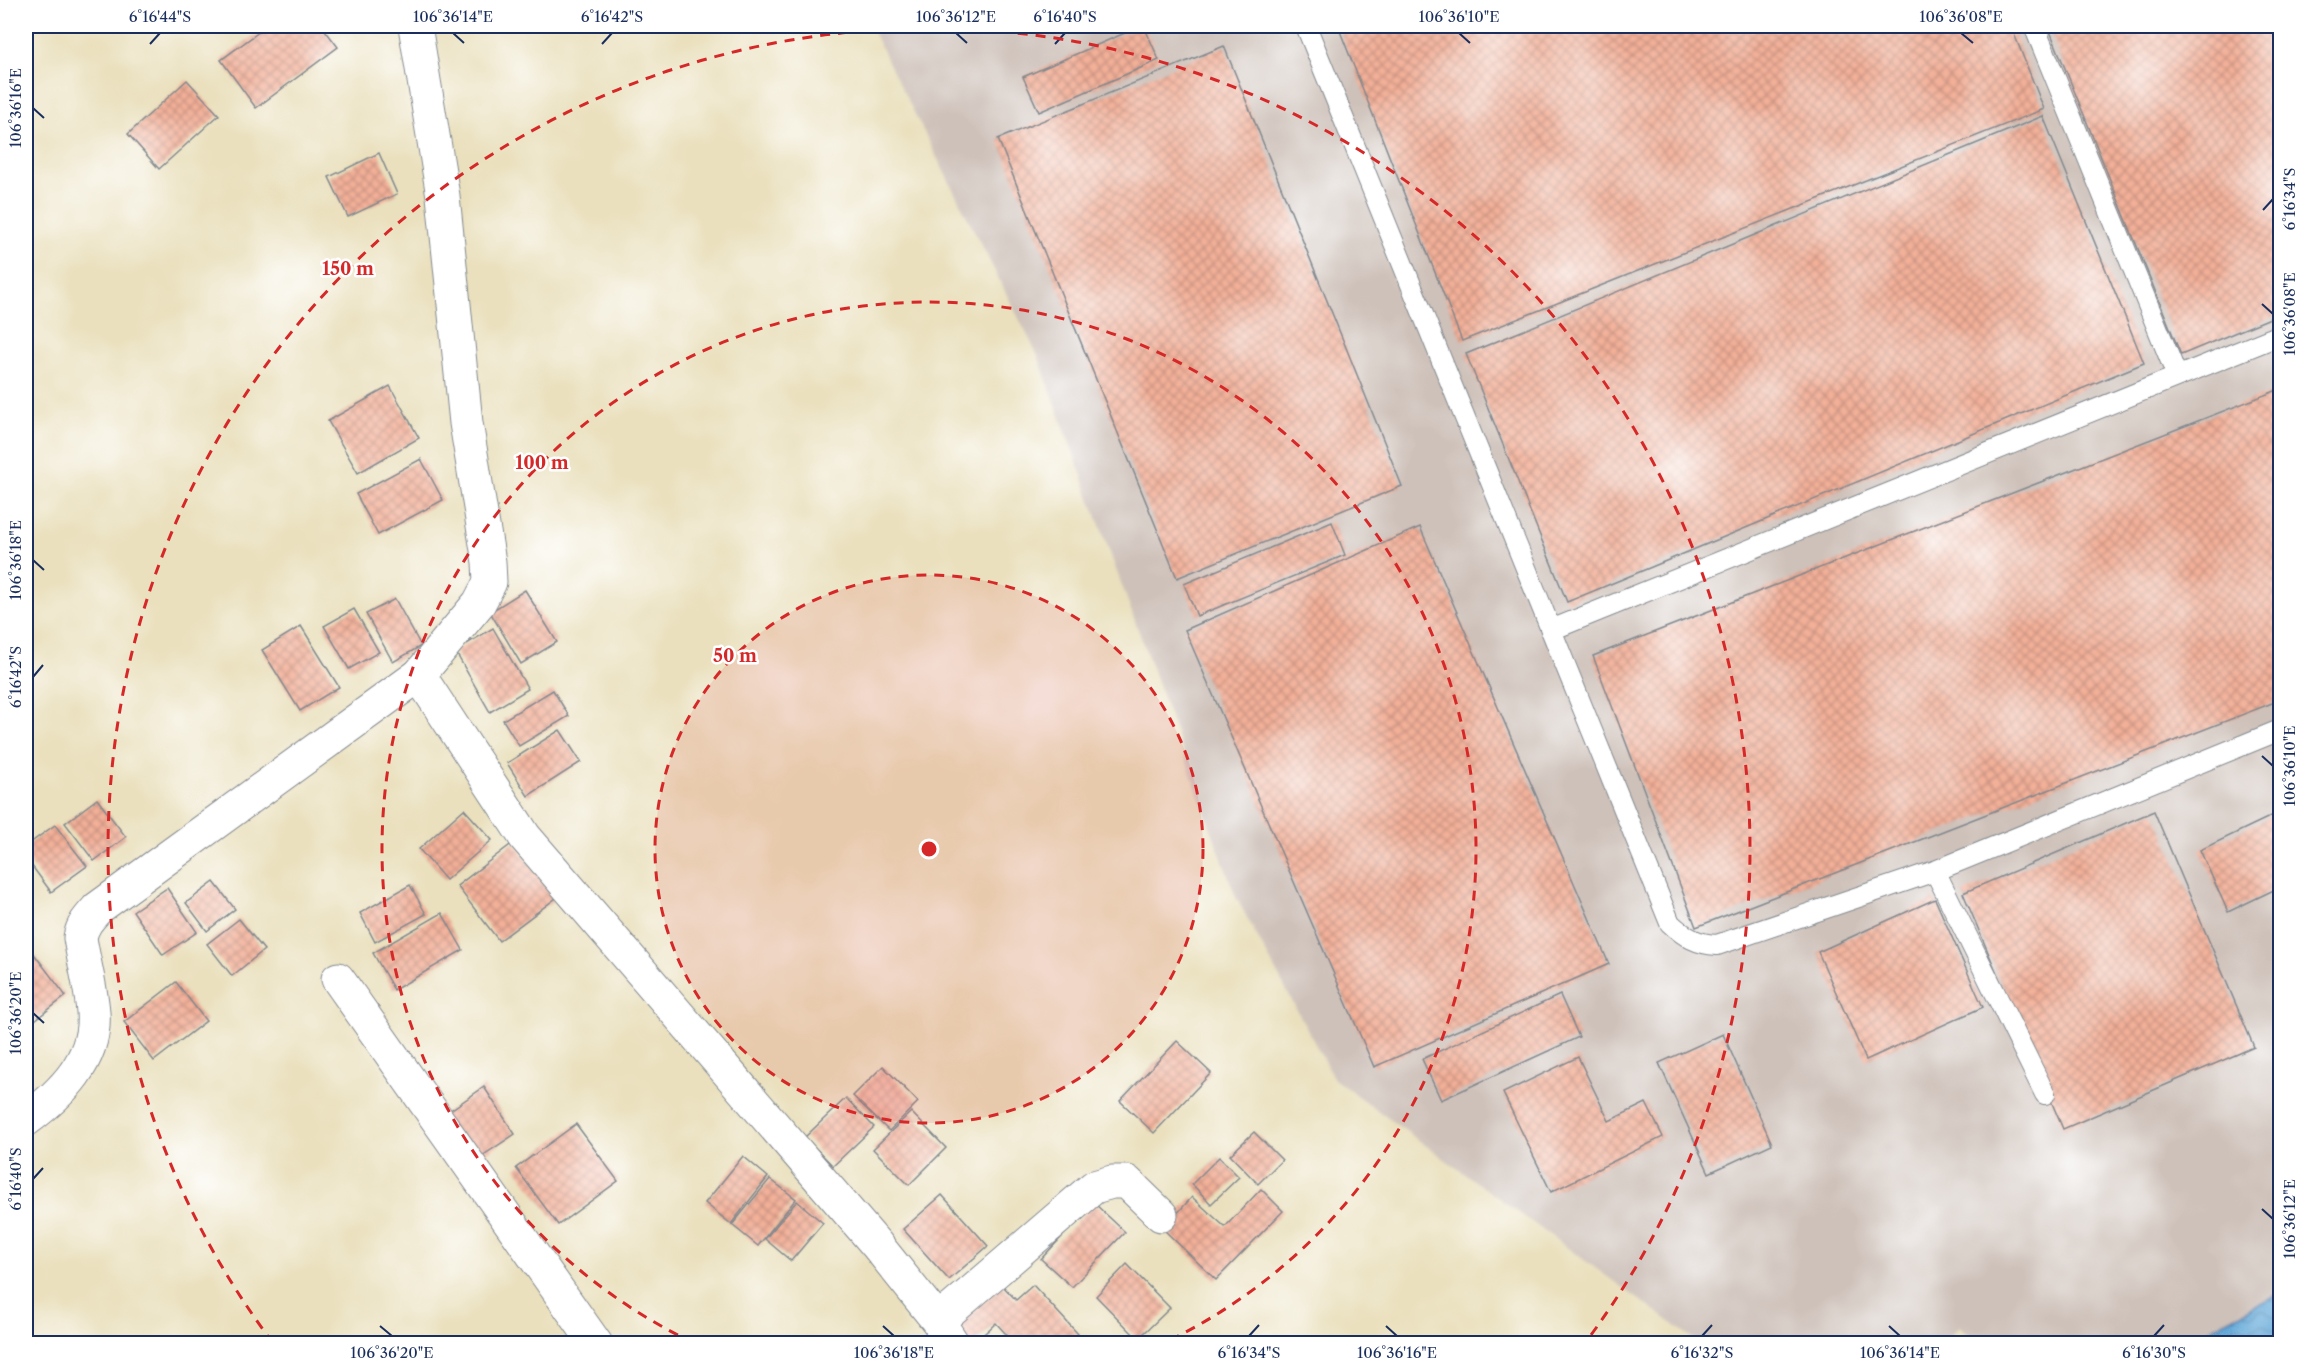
<svg xmlns="http://www.w3.org/2000/svg" width="2306" height="1369" viewBox="0 0 2306 1369" font-family="'Libre Caslon Text',serif">
<style>
.industrial{fill:#cec1b9}
.water{fill:url(#water-waves);stroke:#3e6c9b;stroke-width:1.5}
.building{fill:url(#building-cross-hatch)}
.lines{fill:none;stroke-linecap:round;stroke-linejoin:round}
.service-casing{stroke:#82888e;stroke-width:22}
.minor-casing{stroke:#82888e;stroke-width:35}
.service{stroke:#fff;stroke-width:20}
.minor{stroke:#fff;stroke-width:33}
.ticks{fill:none;stroke:#1b2f5e;stroke-width:2}
.ring{fill:none;stroke:#d62828;stroke-width:3;stroke-dasharray:10 8}
.centre{fill:#d62828;stroke:#fff;stroke-width:3}
.ring-label{font-size:18px;text-anchor:middle;font-weight:bold;fill:#d62828;stroke:#fff;stroke-width:5;stroke-linejoin:round;paint-order:stroke}
.neatline{fill:none;stroke:#1b2f5e;stroke-width:2}
.ticks-label{font-size:15px;text-anchor:middle;fill:#1b2f5e}
</style>
<defs>
<pattern id="water-waves" width="16" height="10" patternUnits="userSpaceOnUse" patternTransform="scale(1.5)"><rect width="16" height="10" fill="#62a8d8"/><path d="M0 5q4-4 8 0t8 0" fill="none" stroke="#5089b2"/></pattern>
<pattern id="building-cross-hatch" width="8" height="8" patternUnits="userSpaceOnUse" patternTransform="scale(1.5)"><rect width="8" height="8" fill="#f3b098"/><path d="M0 0l8 8M0 8l8-8" fill="none" stroke="#c4907f"/></pattern>
</defs>
<rect width="100%" height="100%" fill="#fff"/>
<filter id="ink" filterUnits="userSpaceOnUse"><feTurbulence type="fractalNoise" baseFrequency=".0167" numOctaves="2"/><feDisplacementMap in="SourceGraphic" scale="12" xChannelSelector="R" yChannelSelector="G"/><feConvolveMatrix kernelMatrix="1 2 1 2 8 2 1 2 1" color-interpolation-filters="sRGB"/></filter>
<filter id="wash" filterUnits="userSpaceOnUse"><feTurbulence type="fractalNoise" baseFrequency=".008" numOctaves="4" result="noise"/><feDisplacementMap in="SourceGraphic" scale="24" xChannelSelector="R" yChannelSelector="G"/><feGaussianBlur stdDeviation="1.35" result="paint"/><feColorMatrix in="noise" values="0 0 0 0 0 0 0 0 0 0 0 0 0 0 0 0 0 1.4 0 .05"/><feComposite in="paint" operator="in"/></filter>
<g filter="url(#wash)">
<rect width="100%" height="100%" fill="#eae0bd"/>
<path class="industrial" d="M870,26H2280V1293L2182,1343H1980L1959,1327L1943,1343H1699L1334,1079L1236,897L1038,356Z"/>
<path class="water" d="M2280,1293V1343H2182L2278,1294Z"/>
<g id="blocks">
<g class="building">
<path d="M267,26H322L338,47L256,108L221,60Z"/>
<path d="M1141,26H1144L1159,60L1039,112L1023,77Z"/>
<path d="M1338,26H2011L2044,109L1462,341Z"/>
<path d="M2063,26H2280V314L2181,355L2050,31Z"/>
<path d="M1224,46L1402,486L1177,578L998,139Z"/>
<path d="M187,80L219,115L159,169L128,134Z"/>
<path d="M2043,116L2144,363L1567,602L1466,354Z"/>
<path d="M379,153L397,194L348,217L329,177Z"/>
<path d="M390,386L419,438L358,473L328,421Z"/>
<path d="M2280,389V700L1696,927L1593,656Z"/>
<path d="M421,459L443,500L378,535L356,494Z"/>
<path d="M1332,522L1345,555L1197,616L1184,584Z"/>
<path d="M1420,527L1609,964L1374,1067L1185,630Z"/>
<path d="M525,590L557,642L521,664L490,612Z"/>
<path d="M395,599L421,646L393,662L366,614Z"/>
<path d="M354,609L379,652L349,669L324,626Z"/>
<path d="M301,626L339,687L300,711L262,650Z"/>
<path d="M493,628L528,689L490,712L455,651Z"/>
<path d="M553,690L569,716L519,746L503,720Z"/>
<path d="M560,730L581,762L528,796L507,763Z"/>
<path d="M97,799L126,837L94,861L65,823Z"/>
<path d="M464,809L492,840L446,880L419,849Z"/>
<path d="M2154,811L2254,1047L2063,1129L1963,893Z"/>
<path d="M2280,812V887L2228,912L2200,850Z"/>
<path d="M55,825L87,866L51,892L26,858V846Z"/>
<path d="M514,842L556,898L499,941L457,886Z"/>
<path d="M214,882L235,909L207,931L186,903Z"/>
<path d="M410,885L426,914L375,942L360,913Z"/>
<path d="M167,888L197,932L163,955L133,911Z"/>
<path d="M1935,899L1983,1007L1866,1060L1818,952Z"/>
<path d="M442,913L463,950L394,990L373,953Z"/>
<path d="M239,919L264,950L232,976L207,944Z"/>
<path d="M34,954L66,996L31,1023L26,1015V960Z"/>
<path d="M176,982L206,1021L154,1061L124,1022Z"/>
<path d="M1560,995L1579,1037L1441,1100L1422,1059Z"/>
<path d="M1723,1034L1772,1144L1709,1173L1659,1063Z"/>
<path d="M1177,1041L1211,1073L1154,1133L1120,1101Z"/>
<path d="M1578,1057L1609,1121L1646,1103L1663,1137L1551,1192L1503,1093Z"/>
<path d="M883,1066L918,1102L889,1131L853,1096Z"/>
<path d="M484,1087L515,1134L473,1162L442,1116Z"/>
<path d="M846,1098L874,1127L833,1166L805,1137Z"/>
<path d="M911,1112L946,1148L909,1185L873,1149Z"/>
<path d="M576,1124L618,1181L558,1225L516,1168Z"/>
<path d="M1254,1132L1282,1160L1258,1184L1230,1155Z"/>
<path d="M743,1156L768,1177L731,1224L705,1203Z"/>
<path d="M1219,1157L1239,1177L1211,1204L1192,1184Z"/>
<path d="M770,1179L796,1199L758,1246L732,1225Z"/>
<path d="M1261,1189L1283,1211L1216,1280L1163,1229L1192,1197L1225,1227Z"/>
<path d="M942,1195L988,1246L949,1280L903,1229Z"/>
<path d="M797,1201L823,1223L791,1261L765,1239Z"/>
<path d="M1094,1203L1125,1232L1072,1287L1041,1259Z"/>
<path d="M1127,1264L1170,1308L1138,1339L1096,1296Z"/>
<path d="M1002,1285L1016,1300L1033,1285L1078,1334L1067,1344H1015L996,1323L973,1344H966L953,1330Z"/>
</g>
</g>
</g>
<g filter="url(#ink)">
<use href="#blocks" fill-opacity="0" stroke="#82888e" stroke-width="1.5"/>
<g class="lines">
<g class="service-casing">
<g id="service">
<path d="M1306,26L1670,923C1685,937 1697,944 1717,945L1935,871L2280,730"/>
<path d="M2034,26L2177,376"/>
<path d="M1551,630L2280,335"/>
<path d="M1935,871L2045,1094"/>
</g>
</g>
<g class="minor-casing">
<g id="minor">
<path d="M419,675L525,837L877,1245L938,1321L953,1344"/>
<path d="M338,979L596,1344"/>
<path d="M26,1120C61,1094 97,1060 93,1012C91,987 84,963 80,938C82,925 89,918 98,908L419,675L479,603L490,582L489,562L466,423L443,196L415,26"/>
<path d="M938,1321L1094,1187L1112,1182H1127L1161,1215"/>
</g>
</g>
<use href="#service" class="service"/>
<use href="#minor" class="minor"/>
</g>
</g>
<path class="ticks" d="M453,33L464,43M956,33L967,43M1459,33L1470,43M1961,33L1973,43M150,44L160,33M602,44L612,33M1055,44L1065,33M33,108L44,118M2263,210L2273,199M2262,304L2273,314M33,560L44,570M33,677L43,665M2262,756L2273,766M33,1013L44,1023M33,1179L43,1168M2262,1209L2273,1219M380,1326L392,1336M883,1326L894,1336M1386,1326L1397,1336M1889,1326L1900,1336M1249,1336L1259,1325M1702,1336L1712,1325M2154,1336L2164,1325"/>
<circle cx="929" cy="849" r="274" fill="#d62828" fill-opacity=".12"/>
<g class="ring">
<circle cx="929" cy="849" r="274"/>
<path d="M694 1343A547 547 0 1 1 1164 1343"/>
<path d="M273 1343A821 821 0 1 1 1585 1343"/>
</g>
<circle cx="929" cy="849" r="9" class="centre"/>
<g class="ring-label">
<text x="348" y="275">150 m</text>
<text x="542" y="469">100 m</text>
<text x="735" y="662">50 m</text>
</g>
<rect width="2306" height="1369" fill="none" stroke="#fff" stroke-width="66"/>
<rect x="33" y="33" width="2240" height="1303" class="neatline"/>
<g class="ticks-label">
<text x="160" y="22">6°16'44"S</text>
<text x="453" y="22">106°36'14"E</text>
<text x="612" y="22">6°16'42"S</text>
<text x="956" y="22">106°36'12"E</text>
<text x="1065" y="22">6°16'40"S</text>
<text x="1459" y="22">106°36'10"E</text>
<text x="1961" y="22">106°36'08"E</text>
<text transform="translate(16 108) rotate(-90)" y="5">106°36'16"E</text>
<text transform="translate(2290 199) rotate(-90)" y="5">6°16'34"S</text>
<text transform="translate(2290 314) rotate(-90)" y="5">106°36'08"E</text>
<text transform="translate(16 560) rotate(-90)" y="5">106°36'18"E</text>
<text transform="translate(16 677) rotate(-90)" y="5">6°16'42"S</text>
<text transform="translate(2290 766) rotate(-90)" y="5">106°36'10"E</text>
<text transform="translate(16 1013) rotate(-90)" y="5">106°36'20"E</text>
<text transform="translate(16 1179) rotate(-90)" y="5">6°16'40"S</text>
<text transform="translate(2290 1219) rotate(-90)" y="5">106°36'12"E</text>
<text x="392" y="1358">106°36'20"E</text>
<text x="894" y="1358">106°36'18"E</text>
<text x="1249" y="1358">6°16'34"S</text>
<text x="1397" y="1358">106°36'16"E</text>
<text x="1702" y="1358">6°16'32"S</text>
<text x="1900" y="1358">106°36'14"E</text>
<text x="2154" y="1358">6°16'30"S</text>
</g>
</svg>
